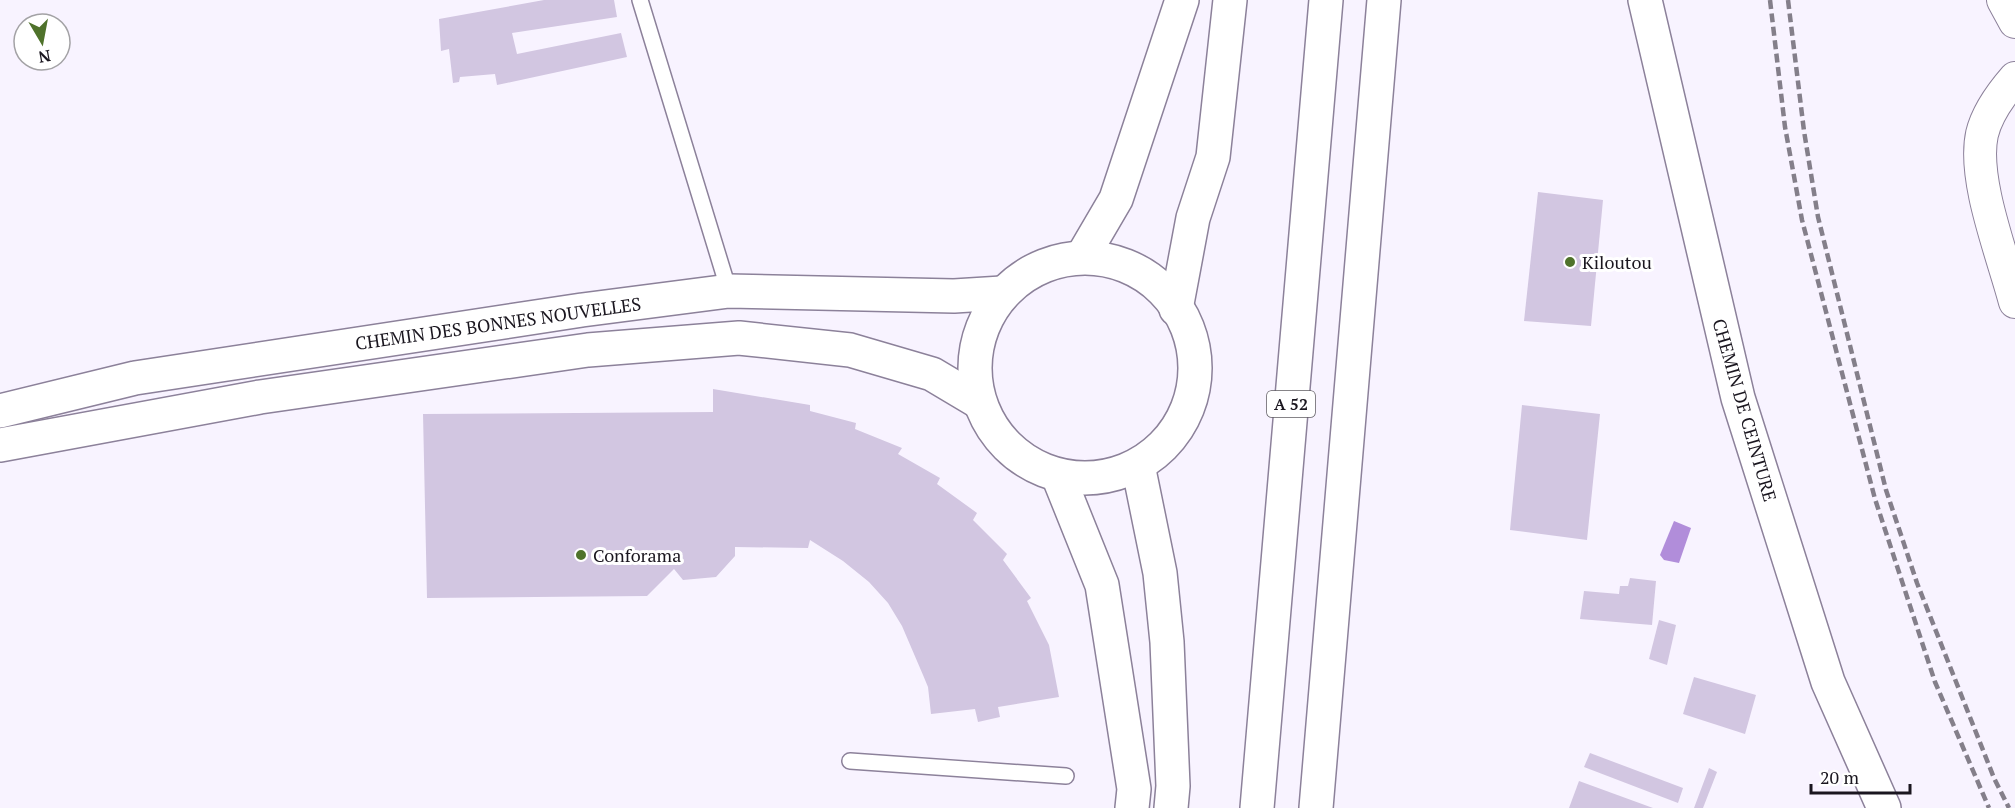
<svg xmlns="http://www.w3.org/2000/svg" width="2015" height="808" viewBox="0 0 2015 808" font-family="'PT Serif',serif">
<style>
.water{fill:#b18dda}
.building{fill:#d2c6e1}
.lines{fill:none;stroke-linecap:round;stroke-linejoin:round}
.lane-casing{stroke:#8c819a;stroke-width:18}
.street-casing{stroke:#8c819a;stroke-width:34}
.secondary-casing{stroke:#8c819a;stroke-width:36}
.highway-casing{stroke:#8c819a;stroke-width:36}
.lane{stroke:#fff;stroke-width:15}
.street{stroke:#fff;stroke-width:32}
.secondary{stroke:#fff;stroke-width:33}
.highway{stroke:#fff;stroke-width:33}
.rail{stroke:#847f8a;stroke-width:4.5;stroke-dasharray:9 4.5;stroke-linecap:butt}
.poi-dot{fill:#4f722b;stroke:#fff;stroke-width:2}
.labels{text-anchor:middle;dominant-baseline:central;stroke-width:6;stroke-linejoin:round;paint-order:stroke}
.shield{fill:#fff;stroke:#5f5c62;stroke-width:1.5}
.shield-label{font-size:16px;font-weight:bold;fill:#1a161f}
.poi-label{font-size:18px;fill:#1a161f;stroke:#fff;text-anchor:start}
.street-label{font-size:18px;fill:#1a161f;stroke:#fff}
</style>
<rect width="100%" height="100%" fill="#f8f3ff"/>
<path class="water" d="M1674,521L1691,528L1679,563L1664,560L1660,555Z"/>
<g class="building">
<path d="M544,0H614L617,17L512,33L517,54L621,33L627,57L497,85L495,74L460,77L459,82L453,83L449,49L441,51L439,19Z"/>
<path d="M1538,192L1603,200L1591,326L1524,321Z"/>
<path d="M713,389L810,405V411L856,423L855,429L902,448L898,454L940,478L937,484L977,513L973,520L1007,554L1003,560L1031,598L1027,601L1049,645L1059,697L998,707L1000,717L978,722L975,709L931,714L928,687L923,675L902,626L888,603L869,582L843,561L810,540L808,548L735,547V556L716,577L683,580L674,569L647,596L427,598L423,414L713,412Z"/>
<path d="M1522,405L1600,414L1587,540L1510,530Z"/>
<path d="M1630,578L1656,581L1652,625L1580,619L1584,591L1619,594L1620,586H1628Z"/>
<path d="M1659,620L1676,625L1667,665L1649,659Z"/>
<path d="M1694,677L1756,695L1745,734L1683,714Z"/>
<path d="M1590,753L1683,788L1678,803L1584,767Z"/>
<path d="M1709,768L1717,772L1703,808H1694Z"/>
<path d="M1579,781L1653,808H1569Z"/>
</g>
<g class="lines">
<g class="lane-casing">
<g id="lane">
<path d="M640,0L729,291"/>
<path d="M850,761L1066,776"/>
</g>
</g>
<g class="street-casing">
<g id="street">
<path d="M2003,0L2015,22"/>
<path d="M2015,78C2001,94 1987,113 1982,134C1972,179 2003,256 2015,302"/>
</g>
</g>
<g class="secondary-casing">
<g id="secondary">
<path d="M1645,0L1738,398L1828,682L1884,808"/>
<path d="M1082,257L1116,199L1182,0"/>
<circle cx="1085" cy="368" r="110"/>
<path d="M1176,309L1193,218L1213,157L1230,0"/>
<path d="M0,411L135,378L582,310L729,291L954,296L1002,293"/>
<path d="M0,445L260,397L588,350L739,338L850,350L932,374L979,402"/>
<path d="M1138,465L1160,573L1167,642L1173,786L1171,808"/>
<path d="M1059,478L1102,585L1134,789L1132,808"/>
</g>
</g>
<g class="highway-casing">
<g id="highway">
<path d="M1257,808L1326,0"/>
<path d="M1316,808L1384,0"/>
</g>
</g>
<use href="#lane" class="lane"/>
<use href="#street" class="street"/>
<use href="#secondary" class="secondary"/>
<use href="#highway" class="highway"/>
<g class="rail">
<path d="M1770,0L1785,127L1802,220L1875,499L1935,682L1989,808"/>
<path d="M1788,0L1804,131L1818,217L1886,490L1917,583L1994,778L2009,808"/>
</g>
</g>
<g class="poi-dot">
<circle cx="1570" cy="262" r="6"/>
<circle cx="581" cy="555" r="6"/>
</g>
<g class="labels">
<rect class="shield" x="1267" y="391" width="48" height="26" rx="4.5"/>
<g class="shield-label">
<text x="1291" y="404">A 52</text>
</g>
<g class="poi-label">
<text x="1582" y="262">Kiloutou</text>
<text x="593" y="555">Conforama</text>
</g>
<g class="street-label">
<text transform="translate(498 323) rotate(-8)">CHEMIN DES BONNES NOUVELLES</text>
<text transform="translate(1745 410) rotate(74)">CHEMIN DE CEINTURE</text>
</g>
</g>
<g transform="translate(42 42) rotate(170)"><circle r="28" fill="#ffffff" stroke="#a3a2a5" stroke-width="1.5"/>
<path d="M0-4.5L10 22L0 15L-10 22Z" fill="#4f722b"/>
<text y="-9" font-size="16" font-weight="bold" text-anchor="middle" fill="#1a161f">N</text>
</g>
<path d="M1811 784v9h99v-9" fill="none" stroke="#1a161f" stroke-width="3"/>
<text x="1820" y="784" font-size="18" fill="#1a161f" stroke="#ffffff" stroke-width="4.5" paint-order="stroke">20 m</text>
</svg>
